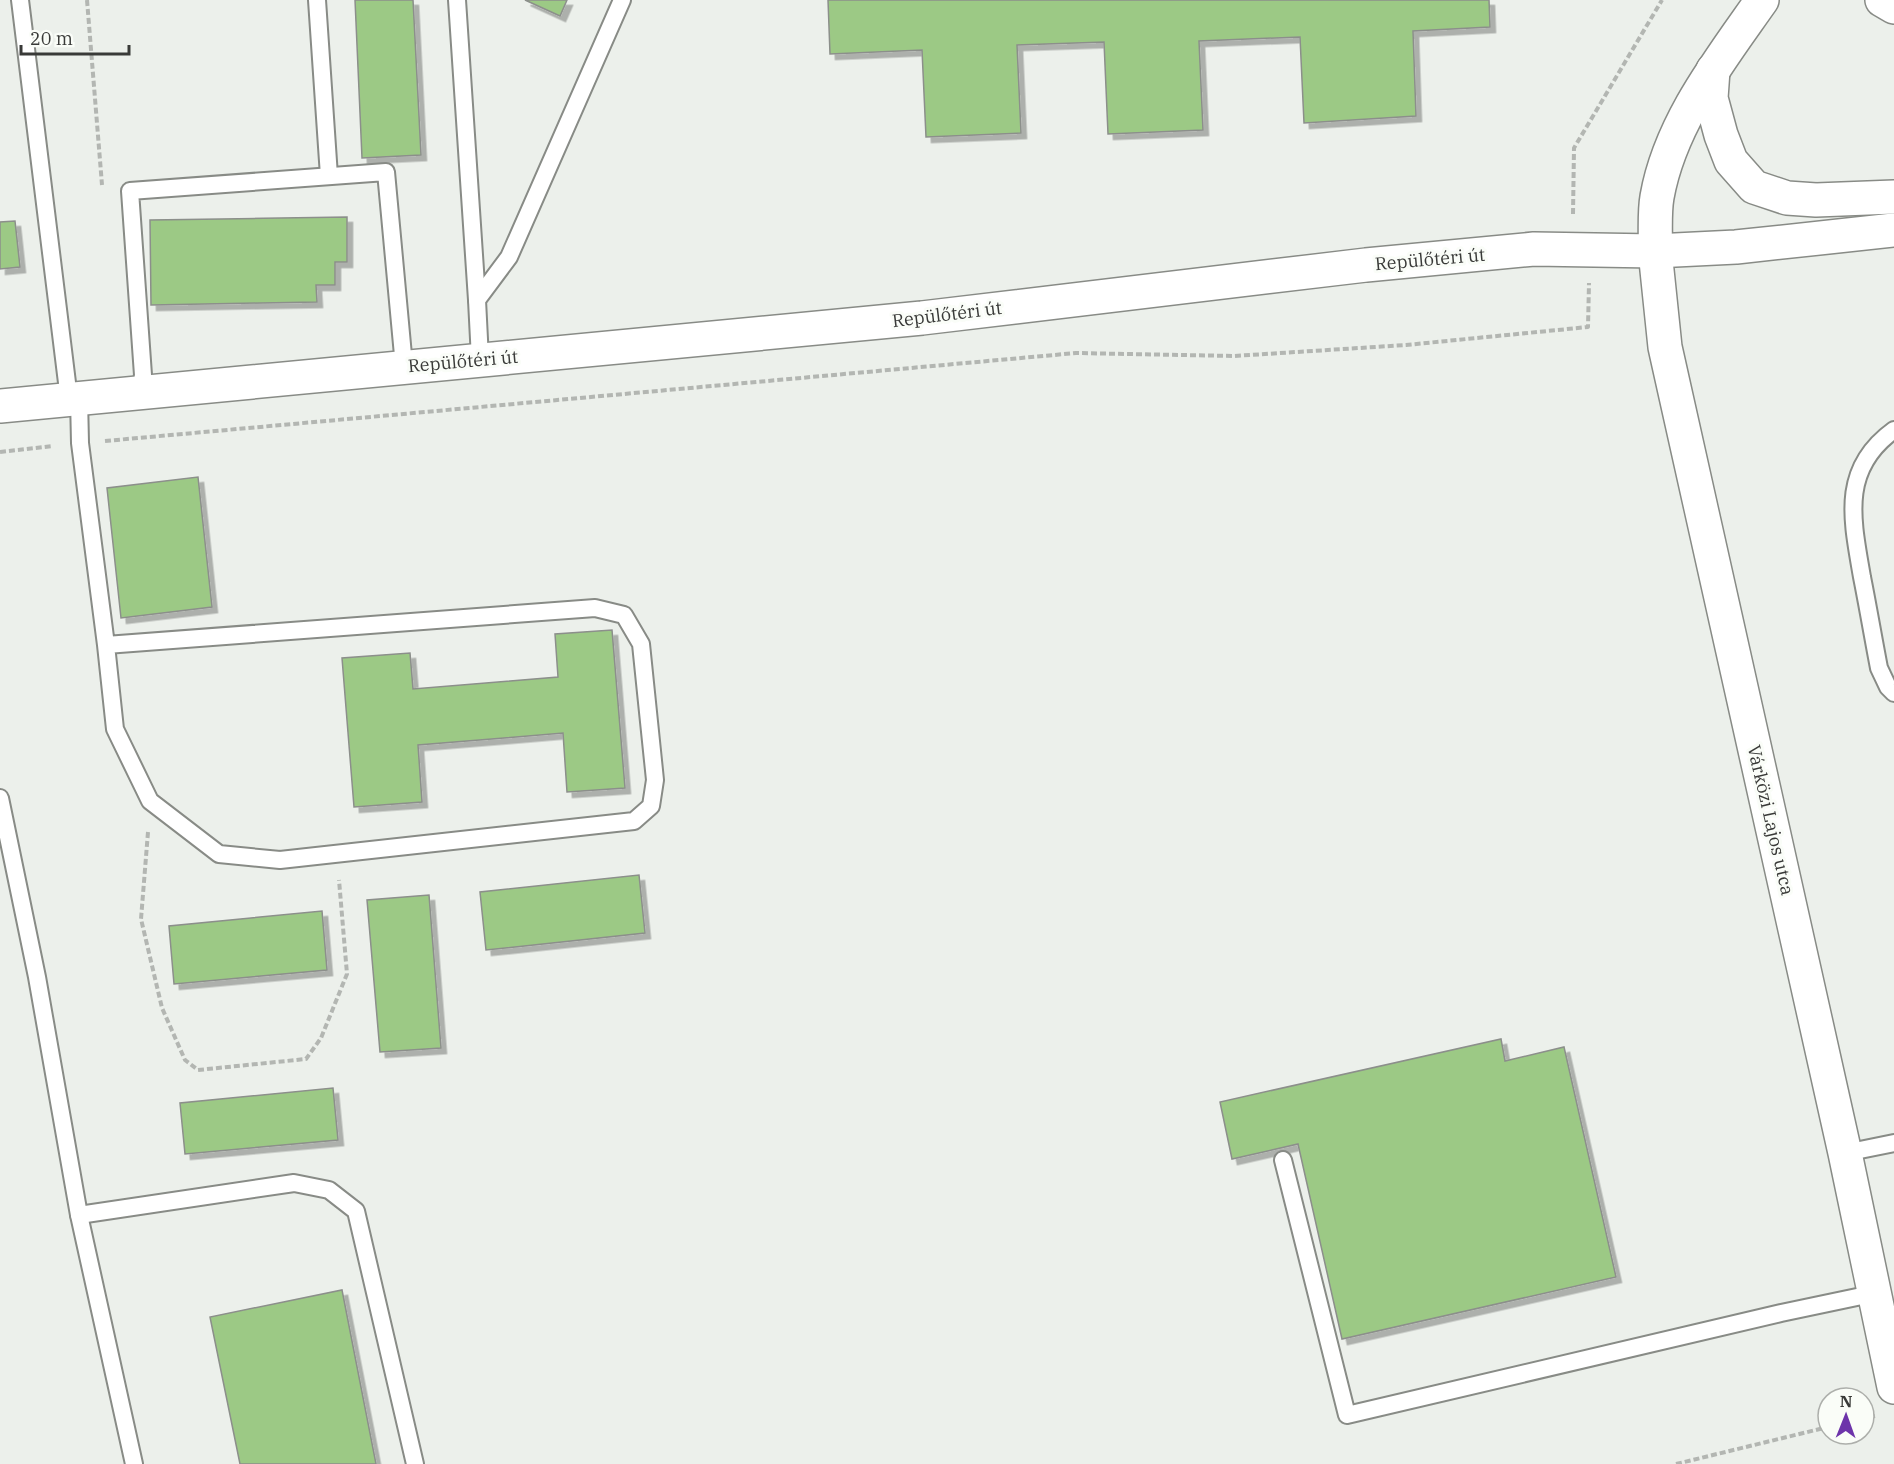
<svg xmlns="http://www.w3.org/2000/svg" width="1894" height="1464" viewBox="0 0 1894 1464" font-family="'IBM Plex Serif',serif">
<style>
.building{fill:#9cc985;stroke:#8c8f8b;stroke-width:1.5;filter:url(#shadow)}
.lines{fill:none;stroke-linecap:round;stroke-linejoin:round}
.lane-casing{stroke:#888b86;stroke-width:20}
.street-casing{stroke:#888b86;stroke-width:36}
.secondary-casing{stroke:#888b86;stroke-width:36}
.primary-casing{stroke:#888b86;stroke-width:36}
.path{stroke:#b3b6b2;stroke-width:4;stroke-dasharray:6 3;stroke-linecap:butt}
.lane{stroke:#fff;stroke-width:16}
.street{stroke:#fff;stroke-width:33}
.secondary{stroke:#fff;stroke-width:33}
.primary{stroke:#fff;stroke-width:33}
.labels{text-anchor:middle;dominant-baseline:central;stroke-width:6;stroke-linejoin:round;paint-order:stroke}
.street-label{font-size:18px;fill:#393a38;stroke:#fafdf8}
</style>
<defs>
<filter id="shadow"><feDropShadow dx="5.5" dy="5.5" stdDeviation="0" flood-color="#0004"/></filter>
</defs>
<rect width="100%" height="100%" fill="#ecf0eb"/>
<g class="building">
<path d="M355,0H413L421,155L362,158Z"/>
<path d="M525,0H567L560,16Z"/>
<path d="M828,0H1489L1490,27L1413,31L1416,116L1304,123L1300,37L1199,41L1203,130L1108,134L1104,42L1017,45L1021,133L926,137L922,50L830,54Z"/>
<path d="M347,217V262H335V285H316L317,302L151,305L150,220Z"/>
<path d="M15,221L20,267L0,269V222Z"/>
<path d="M198,477L212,607L121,618L107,488Z"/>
<path d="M612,630L625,788L567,792L563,733L418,745L422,802L354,807L342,658L410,653L413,689L558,677L555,634Z"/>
<path d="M639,875L645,933L486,950L480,892Z"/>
<path d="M429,895L441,1048L380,1052L367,900Z"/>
<path d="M322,911L327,970L174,984L169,926Z"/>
<path d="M1501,1039L1505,1061L1564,1047L1616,1277L1342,1339L1298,1144L1232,1159L1220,1102Z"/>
<path d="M333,1088L338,1140L185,1154L180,1103Z"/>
<path d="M342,1290L376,1464H240L210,1317Z"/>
</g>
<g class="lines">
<g class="lane-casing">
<g id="lane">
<path d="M20,0L69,399"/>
<path d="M317,0L329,176"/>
<path d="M457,0L477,300"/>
<path d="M480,359L477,300L509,257L622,0"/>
<path d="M140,393L143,375L130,191L386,172L404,366"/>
<path d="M79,398L80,443L106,645L115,729L150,801L219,854L280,860L634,821L651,806L655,780L641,644L624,615L595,608L106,645"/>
<path d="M1894,430C1840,469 1852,519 1862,577C1868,607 1873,637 1879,668L1888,687L1894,693"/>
<path d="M0,798L37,977L79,1215L134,1464"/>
<path d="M1845,1153L1894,1143"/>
<path d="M1283,1160L1347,1415L1781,1313L1876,1293"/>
<path d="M79,1215L294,1183L329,1190L356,1211L415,1464"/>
</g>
</g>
<g class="street-casing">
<g id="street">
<path d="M1882,0L1894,7"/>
<path d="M1655,251C1656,234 1654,214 1657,197C1670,123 1720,60 1762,0"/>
</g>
</g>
<g class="secondary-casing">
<path id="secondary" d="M1655,251L1665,347L1845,1153L1894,1387"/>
</g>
<g class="primary-casing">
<g id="primary">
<path d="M1713,70L1711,98L1721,135L1731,161L1754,187L1787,198L1816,200L1894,197"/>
<path d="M0,406L922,318L1366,265L1534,249L1655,251L1736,247L1894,230"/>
</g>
</g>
<g class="path">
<path d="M87,0L102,185"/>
<path d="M1573,214L1574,148L1662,0"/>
<path d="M105,441L1076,353L1234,356L1406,345L1588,327L1589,283"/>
<path d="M0,452L53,446"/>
<path d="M148,832L141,919L162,1008L185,1060L198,1070L306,1059L321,1038L347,974L339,880"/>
<path d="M1864,1418L1875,1416"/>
<path d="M1676,1464L1828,1427"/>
</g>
<use href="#lane" class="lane"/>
<use href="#street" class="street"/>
<use href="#secondary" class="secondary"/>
<use href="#primary" class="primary"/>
</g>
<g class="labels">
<g class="street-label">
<text transform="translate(1430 259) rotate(-5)">Repülőtéri út</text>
<text transform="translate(947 314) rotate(-7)">Repülőtéri út</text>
<text transform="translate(463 361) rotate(-5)">Repülőtéri út</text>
<text transform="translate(1771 820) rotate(77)">Várközi Lajos utca</text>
</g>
</g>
<g transform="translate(1846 1416) rotate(1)"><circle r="28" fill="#fafdf8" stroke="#adafab" stroke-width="1.5"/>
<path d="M0-4.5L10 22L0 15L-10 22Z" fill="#6d34aa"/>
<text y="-9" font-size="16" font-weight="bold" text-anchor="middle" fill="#393a38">N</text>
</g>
<path d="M21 45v9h108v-9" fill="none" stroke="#393a38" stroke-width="3"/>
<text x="30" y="45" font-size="18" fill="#393a38" stroke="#fafdf8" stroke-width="4.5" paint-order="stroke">20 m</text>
</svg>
